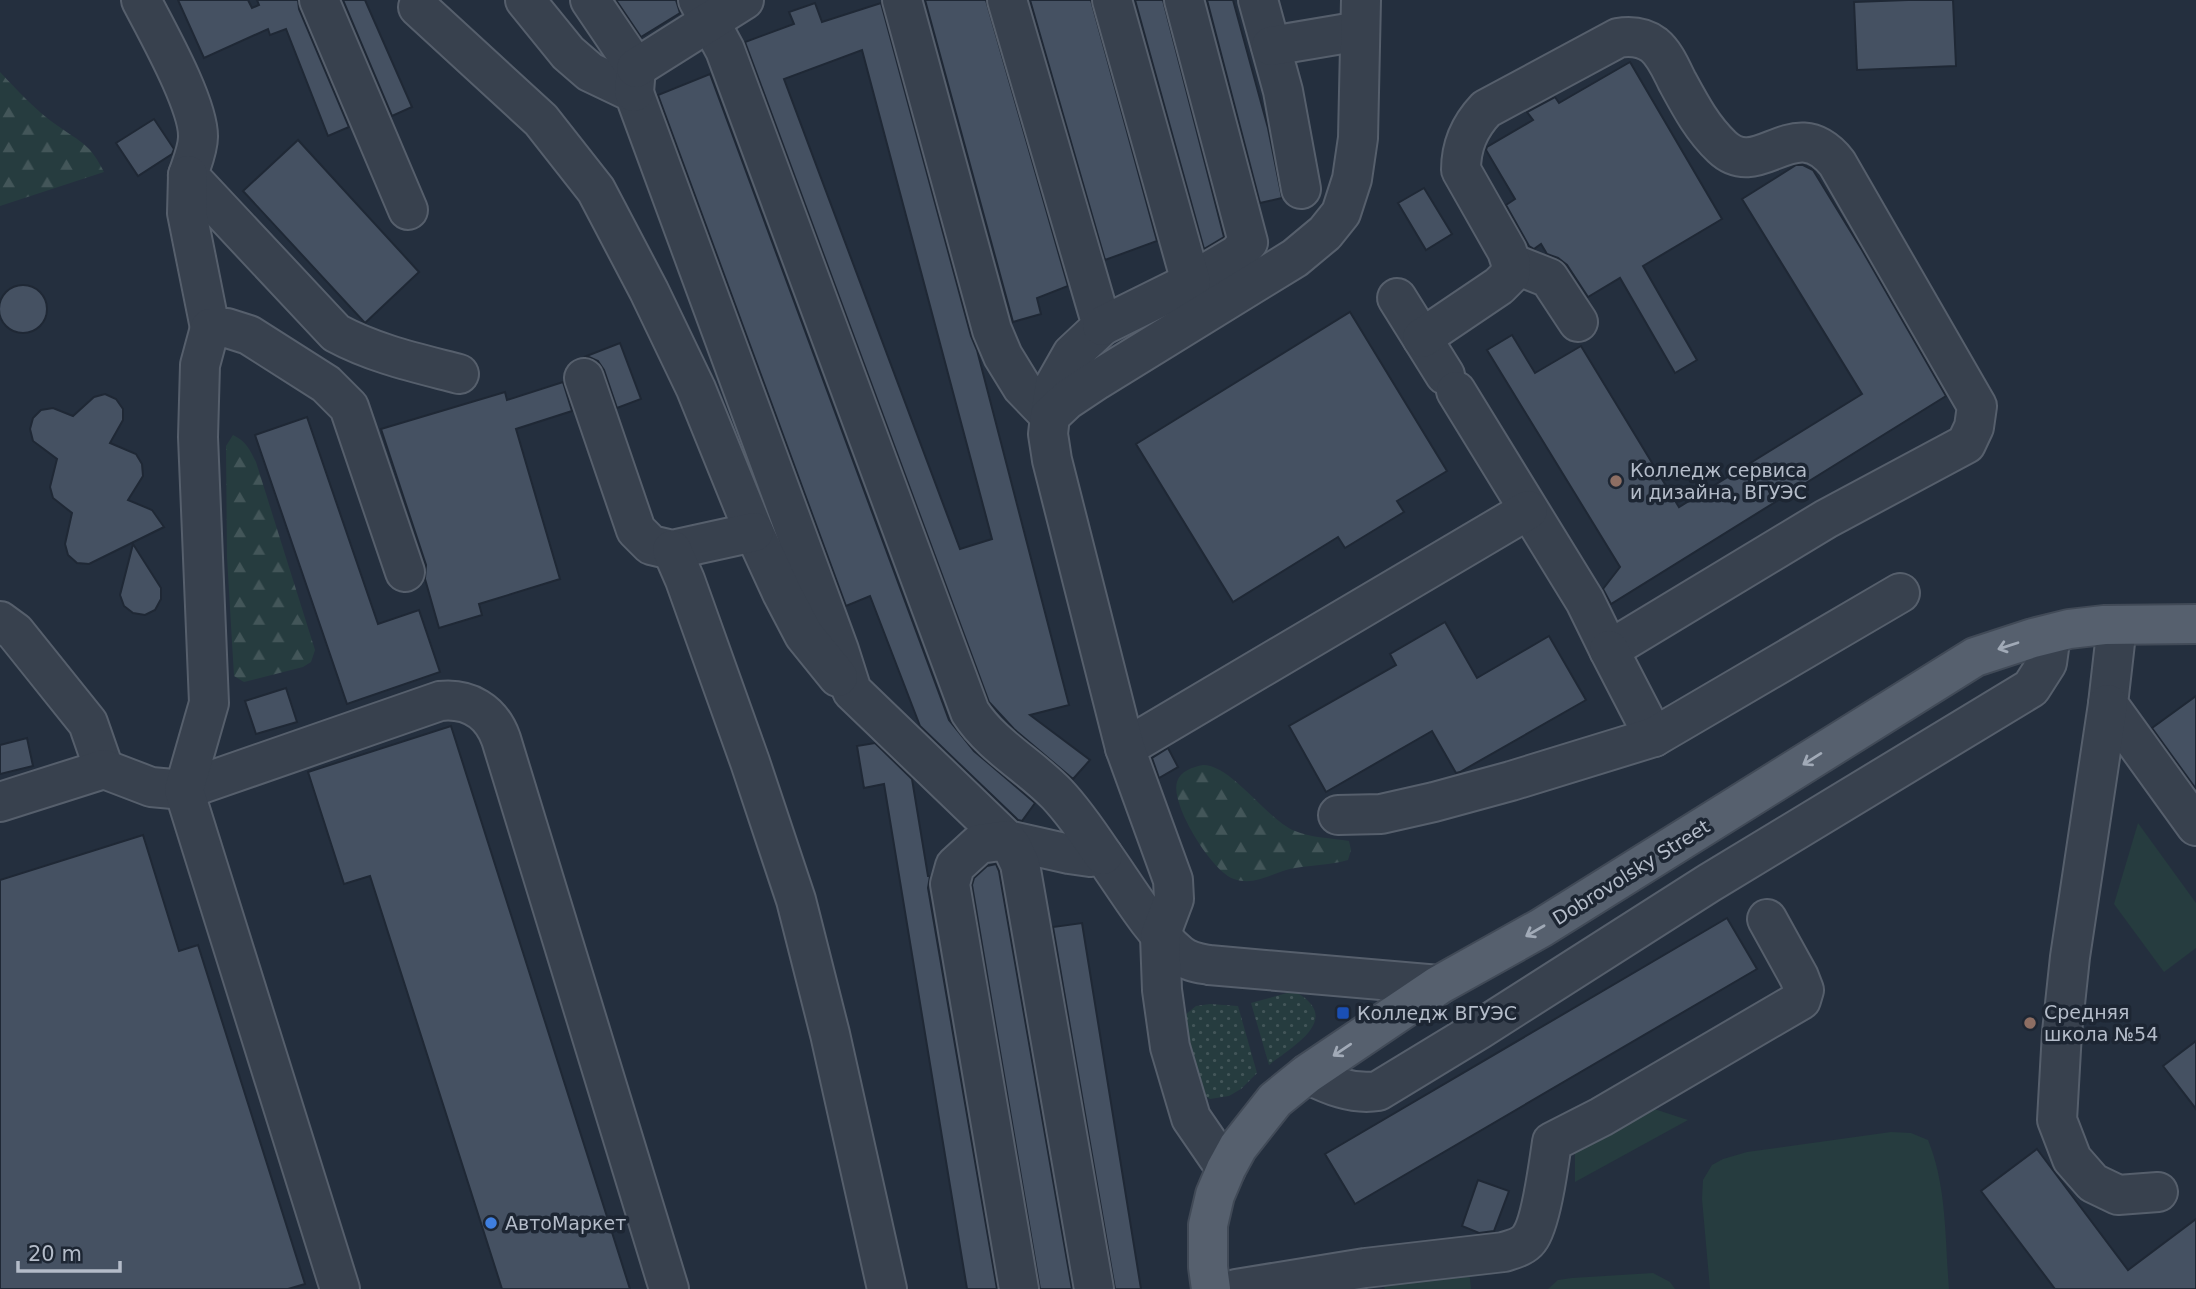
<svg xmlns="http://www.w3.org/2000/svg" width="2196" height="1289" viewBox="0 0 2196 1289" font-family="'DejaVu Sans',sans-serif">
<style>
.grass{fill:url(#grass-dots)}
.forest{fill:url(#forest-firs)}
.park{fill:#263c3f}
.building{fill:#455162;stroke:#1f2835;stroke-width:2;fill-rule:evenodd}
.lines{fill:none;stroke-linecap:round;stroke-linejoin:round}
.minor-casing{stroke:#565f6c;stroke-width:42}
.major-casing{stroke:#414a57;stroke-width:42}
.minor{stroke:#38414e;stroke-width:38}
.major{stroke:#56606e;stroke-width:38}
.oneway{stroke:#a1aab7}
.education-dot{fill:#8d6e63;stroke:#1d2633;stroke-width:2.5}
.transit-dot{fill:#1a4fb4;stroke:#1d2633;stroke-width:2.5}
.shop-dot{fill:#3f7fe0;stroke:#1d2633;stroke-width:2.5}
.labels{text-anchor:middle;dominant-baseline:central;stroke-width:7;stroke-linejoin:round;paint-order:stroke}
.poi-label{font-size:19px;fill:#b4bcc9;stroke:#1d2633;text-anchor:start}
.street-label{font-size:19px;fill:#b4bcc9;stroke:#1d2633}
</style>
<defs>
<pattern id="grass-dots" width="8" height="8" patternUnits="userSpaceOnUse" patternTransform="scale(1.75)"><rect width="8" height="8" fill="#263c3f"/><path d="M2 2h.1M6 6h.1" fill="none" stroke="#435659" stroke-width="1.8" stroke-linecap="round"/></pattern>
<pattern id="forest-firs" width="22" height="20" patternUnits="userSpaceOnUse" patternTransform="scale(1.75)"><rect width="22" height="20" fill="#263c3f"/><path d="M5 1l3.5 6h-7zM16 11l3.5 6h-7z" fill="#435659"/></pattern>
</defs>
<rect width="100%" height="100%" fill="#242f3e"/>
<g class="grass">
<path d="M1294,991C1344,1018 1295,1045 1269,1065L1251,1003Z"/>
<path d="M1210,1004L1238,1006L1257,1073L1241,1089L1229,1096L1210,1099L1200,1093L1180,1038L1185,1015L1196,1006Z"/>
</g>
<g class="forest">
<path d="M0,72C18,91 36,111 58,126C82,143 90,144 104,172L0,206Z"/>
<path d="M233,435C246,441 250,450 256,462L315,650L311,662L303,667L244,682L234,676L227,557L226,446Z"/>
<path d="M1203,765C1232,765 1266,819 1295,831C1311,838 1332,838 1349,841L1351,850L1348,860C1330,865 1313,865 1295,868C1274,871 1256,887 1234,879C1212,872 1170,804 1177,782C1180,771 1193,767 1203,765Z"/>
</g>
<g class="park">
<path d="M2138,823L2196,903V948L2164,972L2114,904Z"/>
<path d="M1645,1106L1688,1120L1575,1182V1143Z"/>
<path d="M1891,1132L1911,1133L1928,1140C1947,1186 1945,1240 1949,1289H1710L1702,1199L1703,1180L1712,1165L1723,1159L1747,1152Z"/>
<path d="M1469,1268L1471,1289H1385L1382,1282Z"/>
<path d="M1653,1273L1670,1282L1675,1289H1548L1558,1280L1572,1278Z"/>
</g>
<g class="building">
<path d="M178,0H248L252,8L259,5L257,0H298L299,9L349,127L328,136L286,29L270,35L268,29L204,58Z"/>
<path d="M343,0H365L412,107L392,116Z"/>
<path d="M616,0H676L680,13L641,37Z"/>
<path d="M925,0H986L1068,286L1037,298L1041,314L1013,322Z"/>
<path d="M1030,0H1091L1157,241L1105,260Z"/>
<path d="M1135,0H1163L1224,237L1204,249Z"/>
<path d="M1207,0H1233L1268,128L1282,198L1260,203Z"/>
<path d="M1908,0H1953L1956,66L1857,70L1854,2Z"/>
<path d="M815,3L822,22L881,3L971,336L977,350L1069,705L1030,715L1090,760L1073,779L1014,729L989,702L745,42L794,24L789,12ZM862,50L992,539L960,549L784,79Z"/>
<path d="M1630,62L1722,219L1643,266L1697,360L1675,373L1620,278L1588,297L1567,265L1558,258L1547,254L1541,244L1534,249L1529,246L1506,205L1515,199L1486,150L1487,147L1533,120L1527,112L1555,97L1559,103Z"/>
<path d="M710,74L949,720L974,751L1035,803L1022,821L1018,820L920,726L870,596L846,606L658,95Z"/>
<path d="M154,119L174,149L172,154L138,176L116,143Z"/>
<path d="M298,140L419,272L365,323L243,191Z"/>
<path d="M1796,165H1803L1813,170L1862,250L1946,396L1611,604L1603,589L1620,567L1487,350L1512,335L1535,373L1581,346L1679,507L1862,394L1742,199Z"/>
<path d="M1424,188L1452,234L1426,250L1398,203Z"/>
<circle cx="23" cy="309" r="24"/>
<path d="M1350,312L1447,471L1397,501L1404,512L1345,548L1338,537L1233,602L1136,444Z"/>
<path d="M620,343L641,399L617,408L604,370L598,361L589,357H584Z"/>
<path d="M563,382L572,411L516,429L560,579L479,604L482,615L439,628L425,579L426,565L381,429L505,392L507,400Z"/>
<path d="M105,394L116,399L123,409V420L110,443L136,454L142,464L143,476L128,500L152,510L164,527L89,564L77,563L68,555L65,544L72,513L53,498L50,487L57,459L33,441L30,429L33,418L41,410L53,408L73,416L94,397Z"/>
<path d="M307,417L378,624L419,610L440,672L347,704L255,435Z"/>
<path d="M133,544L161,588V599L155,610L145,615L133,613L124,606L120,595Z"/>
<path d="M1445,622L1477,678L1549,636L1586,700L1460,772L1456,773L1432,731L1326,792L1289,726L1396,665L1390,654Z"/>
<path d="M286,688L297,722L256,734L245,701Z"/>
<path d="M2196,696V789L2152,728Z"/>
<path d="M451,726L630,1289H502L370,876L344,884L308,772Z"/>
<path d="M27,738L33,766L0,774V745Z"/>
<path d="M875,743L912,779L928,876H930L928,888L997,1289H967L884,784L864,788L857,746Z"/>
<path d="M1168,748L1178,767L1159,778L1152,758Z"/>
<path d="M143,835L179,951L198,945L305,1284L288,1289H0V880Z"/>
<path d="M996,864L999,871L1072,1289H1040L972,885L974,878L987,866Z"/>
<path d="M1727,918L1757,969L1355,1204L1325,1154Z"/>
<path d="M1082,923L1141,1289H1115L1053,927Z"/>
<path d="M2196,1041V1109L2163,1066Z"/>
<path d="M2037,1149L2128,1270L2196,1219V1289H2055L1981,1191Z"/>
<path d="M1478,1180L1509,1191L1494,1231L1479,1233L1462,1226Z"/>
</g>
<g class="lines">
<g class="minor-casing">
<g id="minor">
<path d="M141,0C157,31 199,105 198,137C198,149 192,163 188,175L336,333C375,354 417,363 459,374"/>
<path d="M319,0L408,210"/>
<path d="M525,0L568,53L590,72L634,93L839,650L852,691L1007,840L1069,854L1090,857L1103,855C1124,884 1152,932 1179,954C1188,962 1198,963 1209,965L1439,985"/>
<path d="M590,0L636,68L634,92"/>
<path d="M698,0L725,50L970,712C992,746 1029,765 1057,794C1074,812 1089,834 1103,855"/>
<path d="M902,0L992,330L1003,356L1022,387L1050,416"/>
<path d="M1007,0L1102,326L1072,354L1055,384L1050,416"/>
<path d="M1184,0L1248,242L1238,254L1191,282"/>
<path d="M1258,0L1283,91L1301,189"/>
<path d="M418,7L541,120L596,190L649,291L696,389L754,532L782,593L804,635L838,677"/>
<path d="M1271,46L1360,31"/>
<path d="M636,68L744,0"/>
<path d="M188,175L187,213L210,328"/>
<path d="M1511,263L1549,278L1578,322"/>
<path d="M1397,298L1445,375"/>
<path d="M1102,326L1191,282L1112,0"/>
<path d="M1422,338L1499,286L1510,275L1511,263L1507,251L1461,170C1461,146 1469,127 1486,109L1618,38C1630,36 1643,37 1654,45C1665,54 1671,69 1677,81C1690,105 1702,128 1722,147C1760,183 1794,109 1837,163L1977,406L1974,427L1966,444L1826,519L1609,650L1585,601L1456,391"/>
<path d="M584,378L636,530L651,545L672,550L754,532"/>
<path d="M672,550L685,580L750,762L796,900L830,1034L887,1289"/>
<path d="M0,621L15,632L88,723L104,769"/>
<path d="M2117,625L2108,704L2196,826"/>
<path d="M1609,650L1654,737"/>
<path d="M2108,704L2070,957L2062,1032L2057,1120L2072,1159L2093,1183L2118,1195L2158,1192"/>
<path d="M1125,748L1528,510"/>
<path d="M0,802L104,769L151,787L184,790L440,701C468,698 491,711 501,739L669,1289"/>
<path d="M1338,815L1381,814L1434,802L1511,781L1654,737L1900,593"/>
<path d="M1307,1074C1330,1085 1352,1095 1378,1091L1480,1029L1709,883L2031,688L2047,663L2051,634"/>
<path d="M1226,1169L1191,1118L1170,1047L1162,990L1160,936L1174,899L1173,880L1125,748L1052,460L1048,434L1050,416L1067,400L1097,380L1295,258L1325,233L1341,213L1352,179L1358,138L1361,0"/>
<path d="M340,1289L184,790L209,703L198,437L200,365L210,328H227L249,335L326,384L349,407L405,572"/>
<path d="M1019,1289L950,884L955,866L979,844L1007,840L1012,847L1020,864L1094,1289"/>
<path d="M1236,1289L1365,1268L1504,1252C1513,1249 1523,1247 1529,1239C1541,1224 1549,1163 1552,1142L1601,1117L1801,1000L1804,990L1799,977L1767,919"/>
</g>
</g>
<g class="major-casing">
<path id="major" d="M1211,1289L1208,1267V1225L1215,1195L1226,1169L1238,1147L1275,1100L1307,1074L1439,985L1541,928L1975,657L2033,638L2069,629L2104,625L2196,624"/>
</g>
<use href="#minor" class="minor"/>
<use href="#major" class="major"/>
</g>
<defs><path id="oneway-shaft" d="M-6 0H5M1.5-3L5.5 0L1.5 3" fill="none" stroke-width="1.6" stroke-linecap="round" stroke-linejoin="round" transform="scale(1.75)"/></defs>
<g class="oneway">
<use href="#oneway-shaft" transform="translate(2008 646) rotate(162)"/>
<use href="#oneway-shaft" transform="translate(1812 759) rotate(148)"/>
<use href="#oneway-shaft" transform="translate(1535 931) rotate(150)"/>
<use href="#oneway-shaft" transform="translate(1342 1050) rotate(146)"/>
</g>
<g class="education-dot">
<circle cx="1616" cy="481" r="7"/>
<circle cx="2030" cy="1023" r="7"/>
</g>
<rect class="transit-dot" x="1336" y="1006" width="14" height="14" rx="3.5"/>
<circle class="shop-dot" cx="491" cy="1223" r="7"/>
<g class="labels">
<g class="poi-label">
<text x="1630" y="470">Колледж сервиса<tspan x="1630" dy="22">и дизайна, ВГУЭС</tspan></text>
<text x="2044" y="1012">Средняя<tspan x="2044" dy="22">школа №54</tspan></text>
<text x="1357" y="1013">Колледж ВГУЭС</text>
<text x="505" y="1223">АвтоМаркет</text>
</g>
<g class="street-label">
<text transform="translate(1631 872) rotate(-32)">Dobrovolsky Street</text>
</g>
</g>
<path d="M18 1261v10h102v-10" fill="none" stroke="#b4bcc9" stroke-width="3.5"/>
<text x="28" y="1261" font-size="21" fill="#b4bcc9" stroke="#1d2633" stroke-width="5" paint-order="stroke">20 m</text>
</svg>
